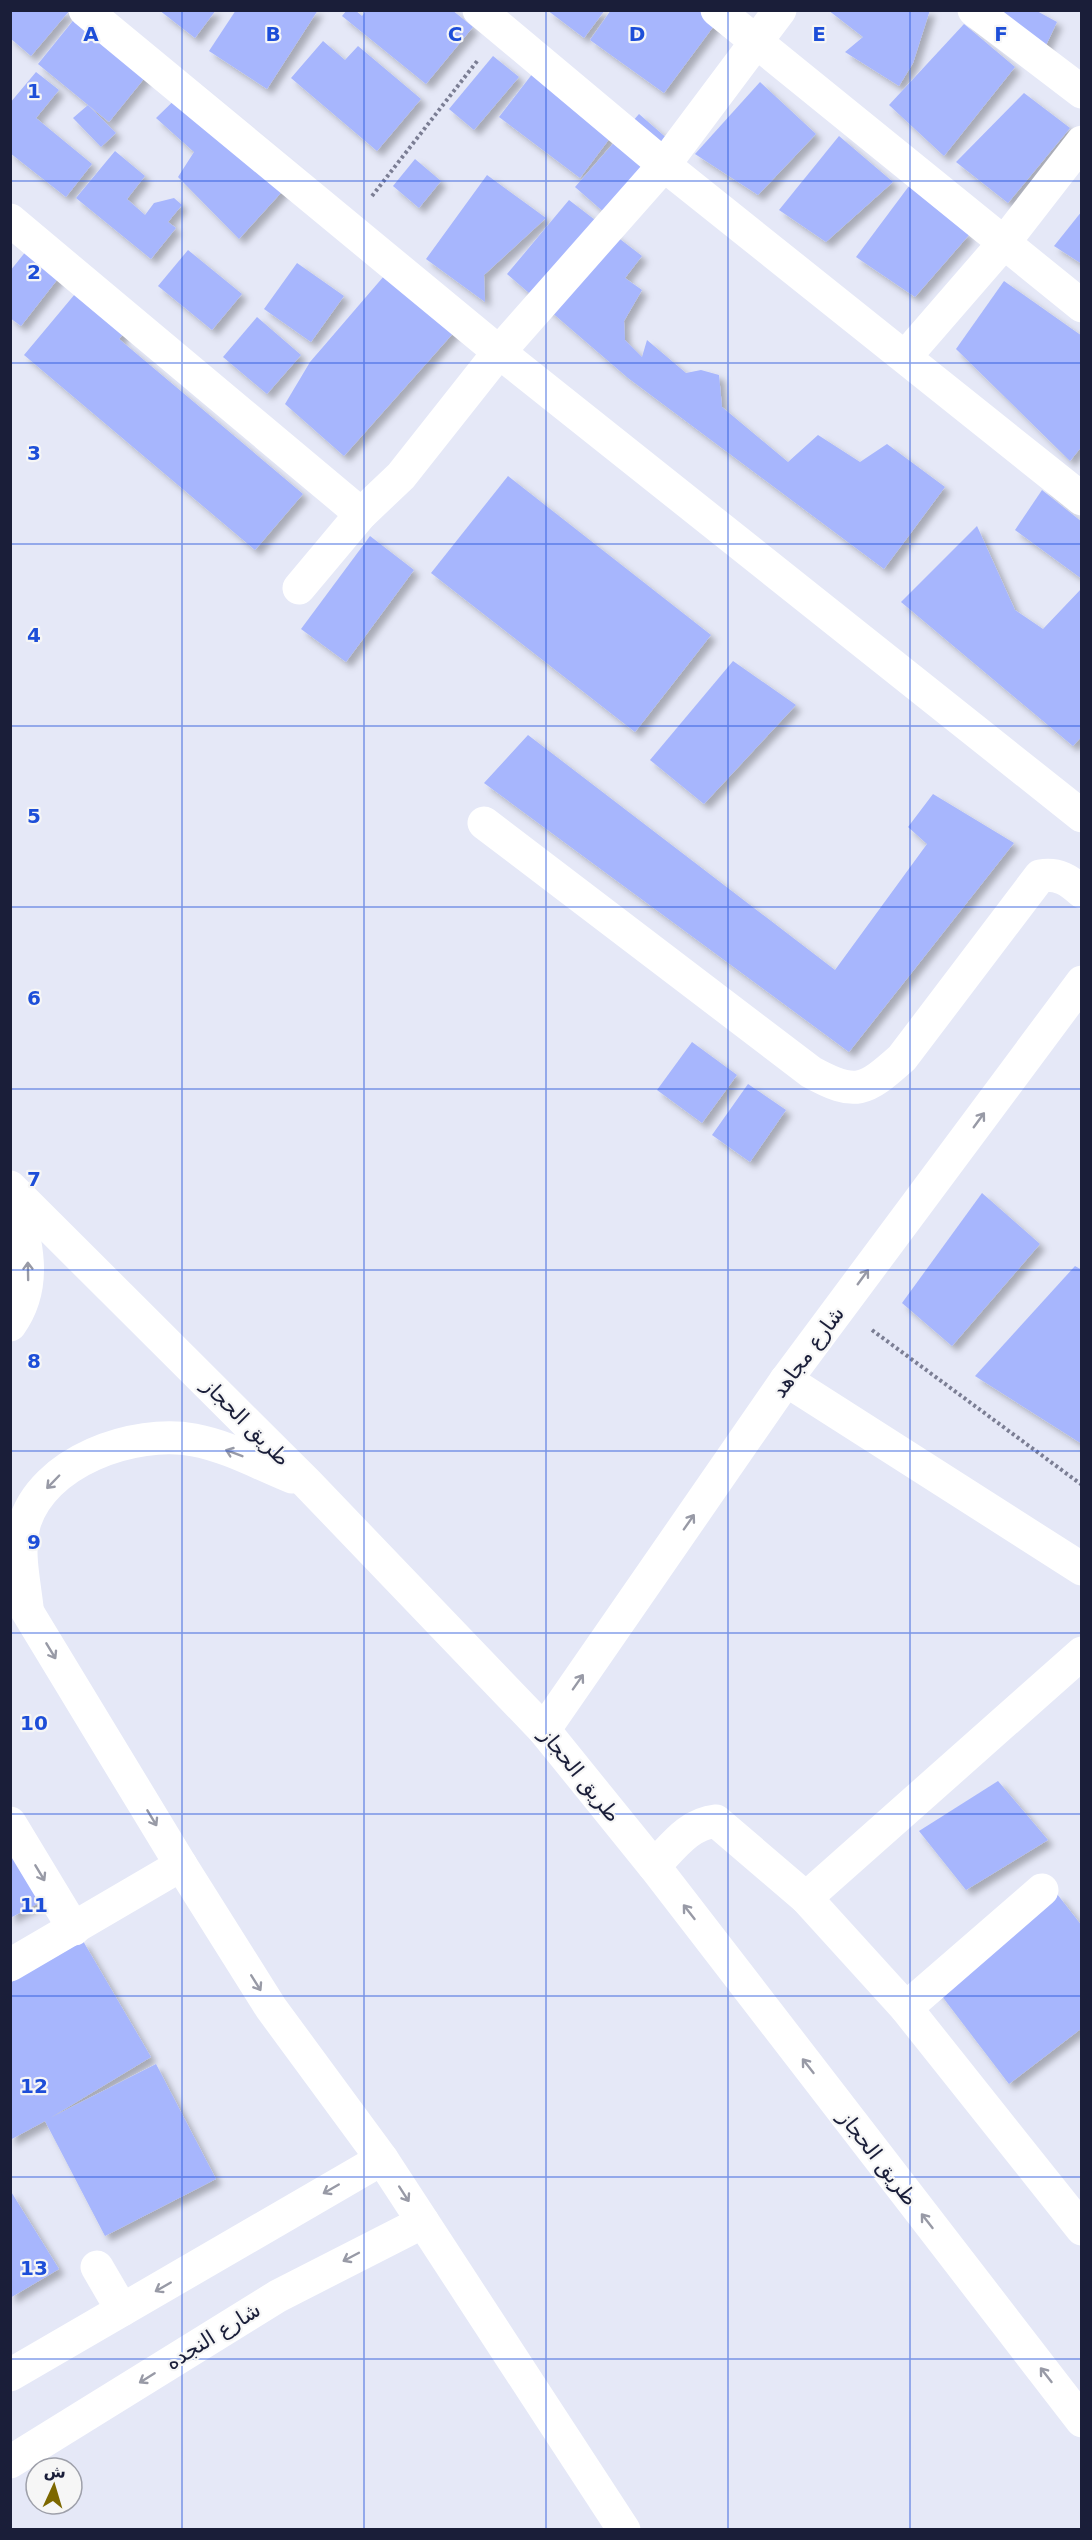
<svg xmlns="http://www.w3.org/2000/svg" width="1092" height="2540" viewBox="0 0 1092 2540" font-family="'DejaVu Sans','Noto Naskh Arabic',sans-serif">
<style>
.building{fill:#a7b6fd;filter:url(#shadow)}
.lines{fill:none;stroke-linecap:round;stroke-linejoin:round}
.path{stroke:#7b7e94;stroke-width:4;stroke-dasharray:3 3;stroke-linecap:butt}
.minor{stroke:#fff;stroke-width:33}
.major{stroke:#fff;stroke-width:33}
.oneway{stroke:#989aa6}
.grid{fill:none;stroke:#1d4ed8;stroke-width:1.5;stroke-opacity:0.55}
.labels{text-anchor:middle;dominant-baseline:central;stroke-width:4.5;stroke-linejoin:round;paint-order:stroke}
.street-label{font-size:21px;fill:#1a1e39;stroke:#f6f6f6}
.grid-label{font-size:20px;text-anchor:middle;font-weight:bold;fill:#1d4ed8;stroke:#f6f6f6;stroke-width:4.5;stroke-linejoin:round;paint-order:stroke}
</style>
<defs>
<filter id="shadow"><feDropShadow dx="5.5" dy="5.5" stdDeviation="3" flood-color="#0004"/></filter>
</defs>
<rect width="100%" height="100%" fill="#e5e8f7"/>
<g class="building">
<path d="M10,10H70L31,56L10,38Z"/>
<path d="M159,10H216L195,38Z"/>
<path d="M236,10H318L267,89L209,51Z"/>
<path d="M347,10H355L362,16L367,10H452L473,27L426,84L342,16Z"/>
<path d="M547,10H605L584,38Z"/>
<path d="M611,10H706L719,19L664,93L590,40Z"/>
<path d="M828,10H930L913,63L899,86L845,52L863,37Z"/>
<path d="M981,10H1035L1057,22L1039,60Z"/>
<path d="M76,17L147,75L109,122L38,64Z"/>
<path d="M964,24L1015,67L944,156L889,105Z"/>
<path d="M323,41L345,60L358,46L421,99L377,151L291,78Z"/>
<path d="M493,56L519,77L474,130L449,109Z"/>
<path d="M36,72L59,90L36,118L92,164L66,197L10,153V103Z"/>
<path d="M533,73L613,134L580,178L499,117Z"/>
<path d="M760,82L816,134L758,195L695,154Z"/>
<path d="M191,84L299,173L239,239L178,177L194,152L156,118Z"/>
<path d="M1024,93L1070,128L1008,203L956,162Z"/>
<path d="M88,105L116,133L101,147L73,118Z"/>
<path d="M639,114L670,141L606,214L575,187Z"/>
<path d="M839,136L893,182L826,242L779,210Z"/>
<path d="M115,151L145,176L127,199L145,215L154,203L174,198L182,205L168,222L176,228L151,259L76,198Z"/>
<path d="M415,159L441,181L419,208L393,186Z"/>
<path d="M487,175L546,218L484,275L485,302L426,259Z"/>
<path d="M909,186L969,235L915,297L856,257Z"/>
<path d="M569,200L642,256L625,278L642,290L624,321L625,340L642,357L647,340L686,373L701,370L719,375L722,407L788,462L818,435L860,462L887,444L945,487L884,569L628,378L507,274Z"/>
<path d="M1082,211V264L1054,246Z"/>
<path d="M27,250L60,276L21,326L10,318V271Z"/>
<path d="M188,250L242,294L212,330L158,286Z"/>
<path d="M297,263L344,296L311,342L264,309Z"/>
<path d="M90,276L138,316L119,339L303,494L255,550L24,355Z"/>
<path d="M384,276L456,330L344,456L285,404L310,362Z"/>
<path d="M1004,281L1082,336V446L1070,461L956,349Z"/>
<path d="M257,317L301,355L267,394L223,357Z"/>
<path d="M508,476L711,635L635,732L431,573Z"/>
<path d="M1042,490L1082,522V579L1015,530Z"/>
<path d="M977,526L1015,610L1043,629L1082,588V736L1073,746L901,602Z"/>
<path d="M370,536L414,570L346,662L301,629Z"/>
<path d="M733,661L796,705L704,804L650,760Z"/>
<path d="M528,735L835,970L927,844L908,827L933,794L1014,843L849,1052L484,783Z"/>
<path d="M692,1042L737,1075L702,1123L657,1090Z"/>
<path d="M748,1084L786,1110L750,1162L712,1135Z"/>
<path d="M982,1193L1040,1244L952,1346L902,1303Z"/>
<path d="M1075,1266L1082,1270V1444L975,1376Z"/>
<path d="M998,1781L1048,1840L966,1890L919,1831Z"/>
<path d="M10,1845L41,1902L10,1918Z"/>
<path d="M1057,1894L1082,1926V2028L1009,2084L935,1987Z"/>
<path d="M83,1941L151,2057L50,2118L156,2064L216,2179L105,2236L45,2121L10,2140V1983Z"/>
<path d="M10,2190L59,2269L10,2298Z"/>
</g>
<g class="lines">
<g class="path">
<path d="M372,196L478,60"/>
<path d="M872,1330L1082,1485"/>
</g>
<g class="minor">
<path d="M85,10L499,352L1082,816"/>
<path d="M479,10L664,165L1082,499"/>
<path d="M717,10L1082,306"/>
<path d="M974,10L1082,92"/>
<path d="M10,220L361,514"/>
<path d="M905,357L1003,244L1082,142"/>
<path d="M299,588L361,514L401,476L499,352L664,165L780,10"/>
<path d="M484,823L811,1072C856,1097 865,1091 902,1058L1040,876C1058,873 1069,880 1082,892"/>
<path d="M786,1380L1082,1569"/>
<path d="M544,1730L786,1380L1082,982"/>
<path d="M10,1823L74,1929"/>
<path d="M654,1866C673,1847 688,1824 716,1821L806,1898L1082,1653"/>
<path d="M806,1898L906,2008L1082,2229"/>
<path d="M10,1965L181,1865"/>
<path d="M906,2008L1042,1890"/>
<path d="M97,2267L122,2310"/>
<path d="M10,2375L382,2159"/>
</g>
<g class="major">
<path d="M10,1187L307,1483L544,1730L654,1866L1082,2421"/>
<path d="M10,1325C41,1282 24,1235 11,1189"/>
<path d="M10,1583L181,1865L271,2008L382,2159L624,2530"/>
<path d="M27,1607C24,1580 17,1552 24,1525C42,1461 134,1429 194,1440C227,1446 260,1464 292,1477"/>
<path d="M10,2462L278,2296L423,2222"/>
</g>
</g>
<defs><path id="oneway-shaft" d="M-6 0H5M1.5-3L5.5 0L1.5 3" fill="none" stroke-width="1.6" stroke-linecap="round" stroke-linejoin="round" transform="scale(1.5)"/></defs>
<g class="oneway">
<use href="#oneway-shaft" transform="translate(979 1120) rotate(-54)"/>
<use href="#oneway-shaft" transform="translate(28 1271) rotate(-91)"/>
<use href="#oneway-shaft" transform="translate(863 1277) rotate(-54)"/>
<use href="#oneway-shaft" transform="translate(234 1453) rotate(-159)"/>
<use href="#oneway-shaft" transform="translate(53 1482) rotate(134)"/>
<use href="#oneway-shaft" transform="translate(689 1522) rotate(-55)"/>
<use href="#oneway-shaft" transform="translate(51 1651) rotate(59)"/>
<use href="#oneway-shaft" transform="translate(578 1682) rotate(-55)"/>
<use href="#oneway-shaft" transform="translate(152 1818) rotate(59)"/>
<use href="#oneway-shaft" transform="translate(40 1873) rotate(59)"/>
<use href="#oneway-shaft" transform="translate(689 1912) rotate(-128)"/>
<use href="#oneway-shaft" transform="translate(256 1983) rotate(58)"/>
<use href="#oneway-shaft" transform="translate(808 2066) rotate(-128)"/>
<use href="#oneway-shaft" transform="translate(331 2189) rotate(150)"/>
<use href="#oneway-shaft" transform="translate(404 2194) rotate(57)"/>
<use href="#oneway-shaft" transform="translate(927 2221) rotate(-128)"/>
<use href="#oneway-shaft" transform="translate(351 2257) rotate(152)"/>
<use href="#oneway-shaft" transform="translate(163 2287) rotate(150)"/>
<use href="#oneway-shaft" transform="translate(1046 2375) rotate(-128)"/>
<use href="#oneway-shaft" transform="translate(147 2378) rotate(148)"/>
</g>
<path class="grid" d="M182,10V2530M364,10V2530M546,10V2530M728,10V2530M910,10V2530M10,181H1082M10,363H1082M10,544H1082M10,726H1082M10,907H1082M10,1089H1082M10,1270H1082M10,1451H1082M10,1633H1082M10,1814H1082M10,1996H1082M10,2177H1082M10,2359H1082"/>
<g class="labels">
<g class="street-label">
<text transform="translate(808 1352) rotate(-54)">شارع مجاهد</text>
<text transform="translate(246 1422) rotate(45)">طريق الحجاز</text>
<text transform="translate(580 1775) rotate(51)">طريق الحجاز</text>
<text transform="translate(878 2158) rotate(52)">طريق الحجاز</text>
<text transform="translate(213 2336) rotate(-32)">شارع النجده</text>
</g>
</g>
<g class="grid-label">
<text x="91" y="41">A</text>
<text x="273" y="41">B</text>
<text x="455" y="41">C</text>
<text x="637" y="41">D</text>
<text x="819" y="41">E</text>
<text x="1001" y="41">F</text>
<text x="34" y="98">1</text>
<text x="34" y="279">2</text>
<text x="34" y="460">3</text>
<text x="34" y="642">4</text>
<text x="34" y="823">5</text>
<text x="34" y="1005">6</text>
<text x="34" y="1186">7</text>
<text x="34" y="1368">8</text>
<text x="34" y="1549">9</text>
<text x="34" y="1730">10</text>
<text x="34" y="1912">11</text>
<text x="34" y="2093">12</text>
<text x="34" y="2275">13</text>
</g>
<rect width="1092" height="2540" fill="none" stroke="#1a1e39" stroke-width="24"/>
<g transform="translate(54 2486) rotate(4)"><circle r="28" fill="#f6f6f6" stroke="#9ea0aa" stroke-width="1.5"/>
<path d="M0-4.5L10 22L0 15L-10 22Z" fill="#7d6800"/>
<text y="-9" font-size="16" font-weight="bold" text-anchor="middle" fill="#1a1e39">ش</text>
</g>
</svg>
